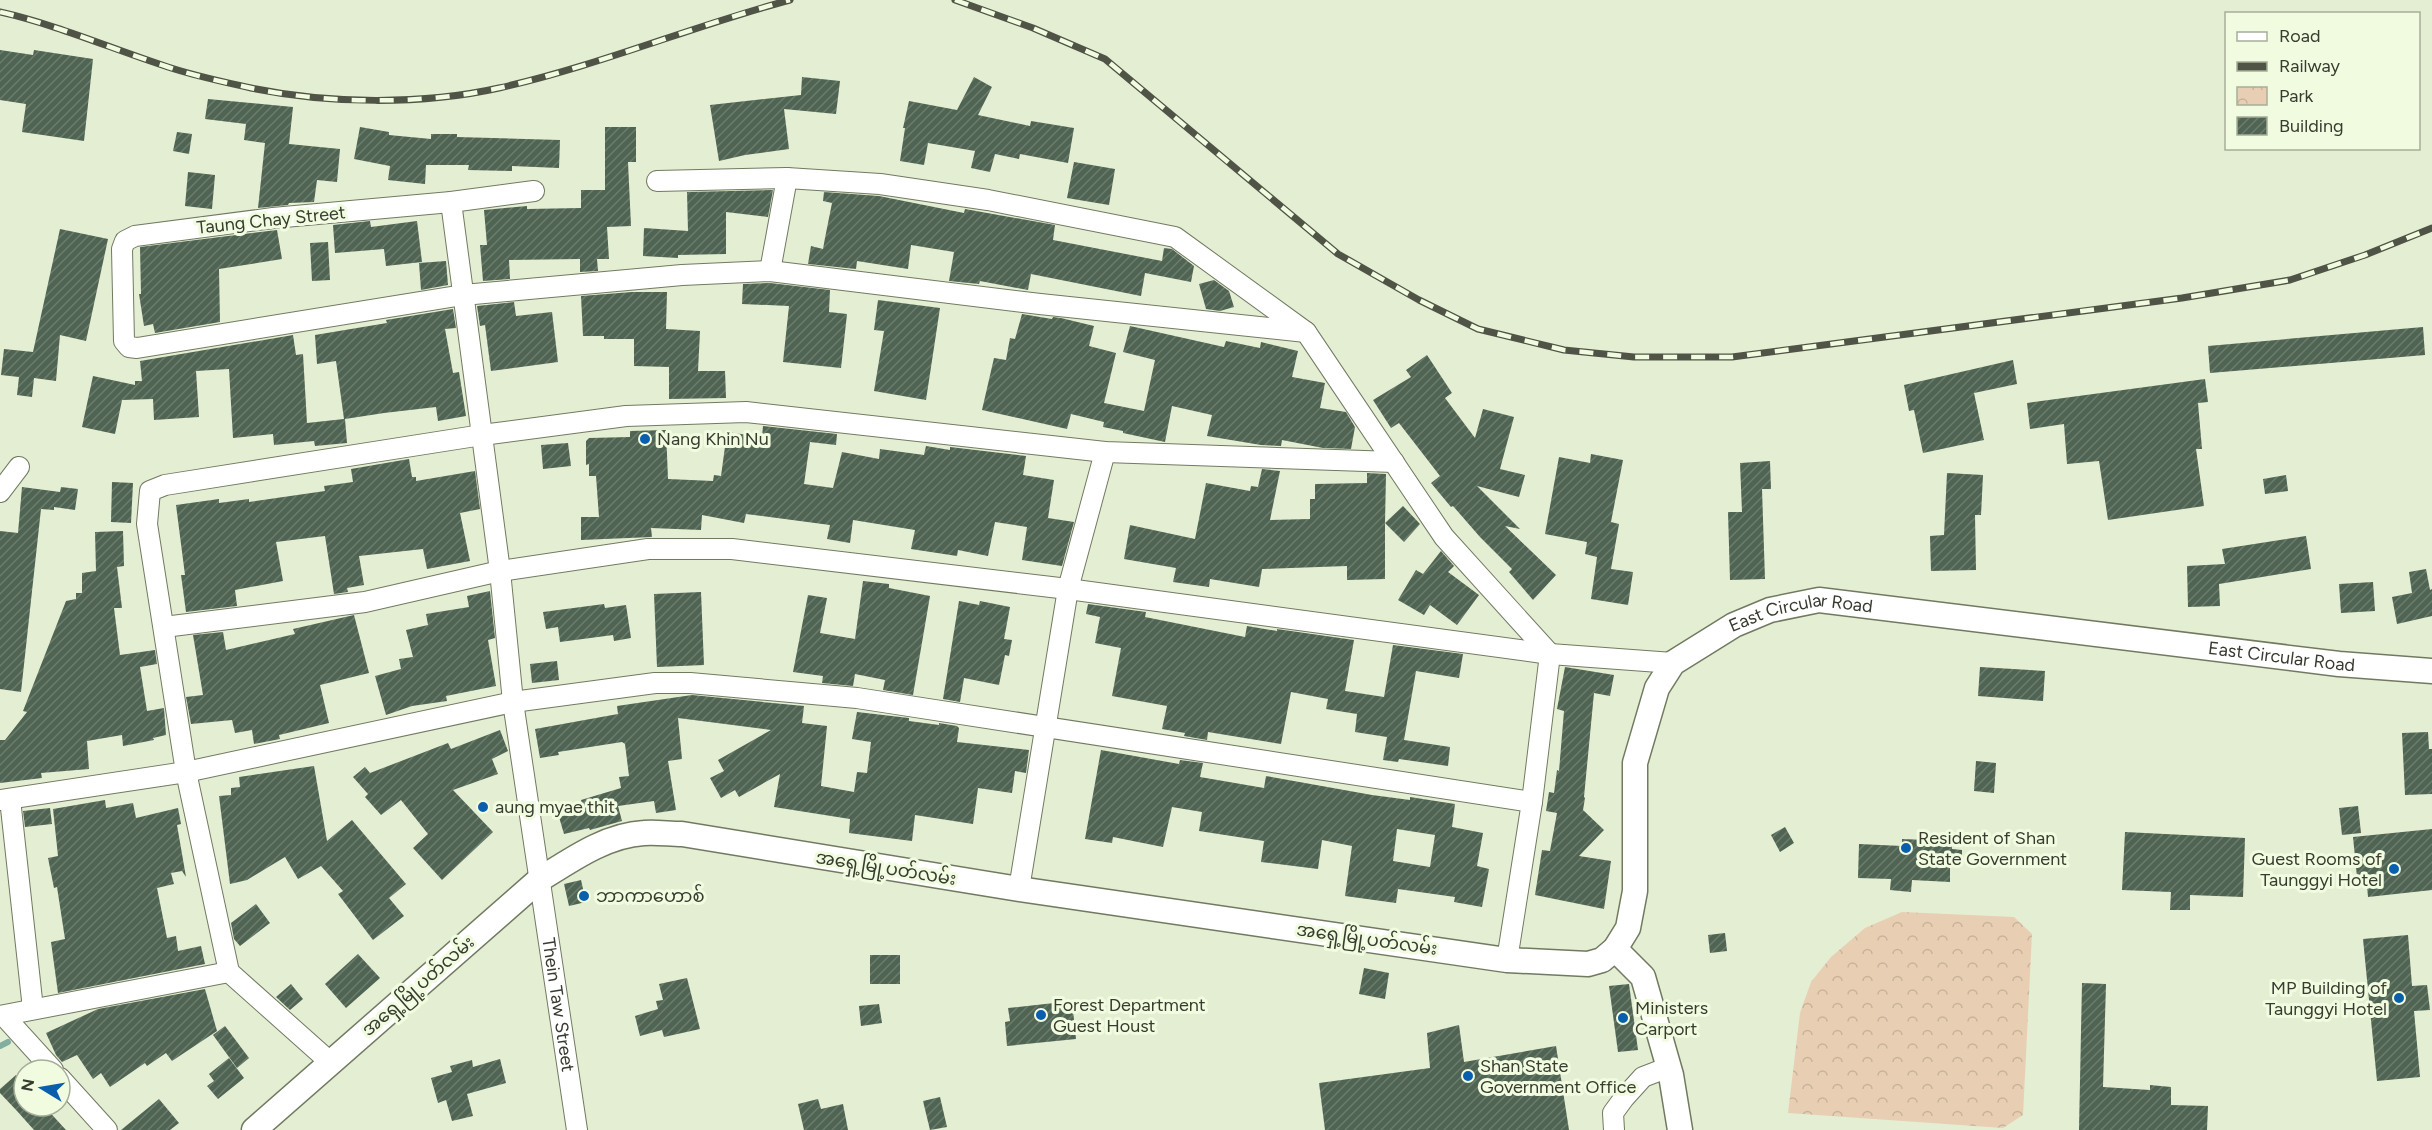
<svg xmlns="http://www.w3.org/2000/svg" width="2432" height="1130" viewBox="0 0 2432 1130" font-family="Figtree,'Noto Sans Myanmar',sans-serif">
<style>
.park{fill:url(#park-crowns)}
.lines{fill:none;stroke-linecap:round;stroke-linejoin:round}
.stream{stroke:#81aea1;stroke-width:6}
.building{fill:url(#building-hatch);fill-rule:evenodd}
.minor-casing{stroke:#717a61;stroke-width:22}
.tertiary-casing{stroke:#717a61;stroke-width:27}
.minor{stroke:#fff;stroke-width:20}
.tertiary{stroke:#fff;stroke-width:24}
.rail-casing{stroke:#4f5446;stroke-width:7}
.rail{stroke:#f1fbdf;stroke-width:4.5;stroke-dasharray:14;stroke-linecap:butt}
.poi-dot{fill:#095fad;stroke:#f1fbdf;stroke-width:2}
.labels{text-anchor:middle;dominant-baseline:central;stroke-width:6;stroke-linejoin:round;paint-order:stroke}
.street-label{font-size:18px;fill:#373b30;stroke:#f1fbdf}
.poi-label{font-size:18px;fill:#373b30;stroke:#f1fbdf;text-anchor:start}
</style>
<defs>
<pattern id="park-crowns" width="20" height="18" patternUnits="userSpaceOnUse" patternTransform="scale(1.5)"><rect width="20" height="18" fill="#e8cfb3"/><path d="M2 6a3 3 0 1 1 6 0M12 15a3 3 0 1 1 6 0" fill="none" stroke="#c8b39a"/></pattern>
<pattern id="building-hatch" width="6" height="6" patternUnits="userSpaceOnUse" patternTransform="scale(1.5)"><rect width="6" height="6" fill="#4f6452"/><path d="M-1 1l2-2M0 6l6-6M5 7l2-2" fill="none" stroke="#6c7c6e"/></pattern>
</defs>
<rect width="100%" height="100%" fill="#e4eed2"/>
<path class="park" d="M1902,912L2014,917L2032,934L2023,1115L2003,1128L1788,1113L1800,1013L1811,982L1831,957L1865,928Z"/>
<g class="lines">
<path class="stream" d="M0,1046L8,1042"/>
</g>
<g class="building">
<path d="M0,50L33,55L34,50L93,59L84,141L22,132L26,104L0,100Z"/>
<path d="M802,77L840,81L836,114L784,109L789,149L745,155L719,161L710,105L801,95Z"/>
<path d="M974,77L992,87L978,115L1030,126L1031,121L1074,128L1068,163L1020,154L1019,159L995,154L990,172L971,168L975,151L928,143L924,165L900,161L905,128H903L909,101L957,110Z"/>
<path d="M208,99L293,107L289,144L340,149L337,182L317,180L314,202L289,203L288,205L258,208L265,143L244,140L246,124L205,119Z"/>
<path d="M360,127L389,132V135L431,139V134H457V137L560,140L559,168L512,166V171L468,170L469,165H426L425,184L388,180L390,166L354,159Z"/>
<path d="M605,127H636V162H628L631,226L607,227L609,259H597L598,271L580,272V259L509,260L510,279L483,281L480,245H487L484,210L527,206V209L581,208V190H605Z"/>
<path d="M177,132L192,134L189,154L173,151Z"/>
<path d="M1074,162L1115,169L1109,205L1067,198Z"/>
<path d="M188,172L215,175L212,209L185,206Z"/>
<path d="M773,190L768,217L726,212V254L678,255V258L643,256L644,228L688,231L687,192Z"/>
<path d="M824,192L879,196L964,213L965,209L1055,225L1053,240L1162,261L1164,248L1172,249L1194,266L1191,282L1145,273L1141,296L1031,274L1028,290L980,281L979,284L949,281L954,252L911,245L908,269L857,261L856,269L808,264L811,246L823,249L825,238L832,203L823,201Z"/>
<path d="M370,221L371,227L417,221L422,262L386,266L384,249L335,253L333,225Z"/>
<path d="M60,229L108,239L86,341L60,335L56,381L34,378L32,397L17,395L19,377L1,375L4,349L33,352Z"/>
<path d="M277,230L282,259L219,269L220,322L155,333L153,324L144,326L139,294H141L140,247Z"/>
<path d="M328,242L330,280L312,281L310,243Z"/>
<path d="M446,261L448,285L421,290L419,263Z"/>
<path d="M1214,280L1229,291L1234,307L1220,311L1206,309L1199,284Z"/>
<path d="M770,283L830,290L829,312L847,314L841,368L783,362L789,306L742,304L743,284Z"/>
<path d="M632,292H667L666,329L700,331L698,371H725L726,398L669,399V367L634,366V339H604V336H583L581,296Z"/>
<path d="M878,300L940,308L926,400L874,391L884,331L874,330Z"/>
<path d="M514,302L516,316L552,312L558,362L491,371L485,325L480,326L477,306Z"/>
<path d="M453,309L456,328L445,329L453,373L459,372L466,416L438,421L436,407L384,413L345,419L347,443L315,446L314,441L274,445L273,434L233,438L229,369L196,371L199,417L154,420L153,399L122,400L115,434L82,427L93,376L135,385V381H142L140,361L293,335L296,355L303,354L307,423L344,419L336,361L317,364L315,335L387,323L386,320Z"/>
<path d="M1022,314L1052,319L1053,317L1061,318L1094,326L1089,346L1116,353L1104,403L1144,411L1155,360L1123,352L1130,326L1224,347L1226,341L1260,348L1261,342L1298,351L1292,377L1325,383L1320,408L1346,412L1355,427L1351,449L1323,448L1282,440L1281,446L1261,445L1207,436L1212,415L1172,406L1165,442L1123,433V431L1103,427L1104,422L1071,414L1067,429L982,410L994,358L1006,360L1010,338L1015,339Z"/>
<path d="M2423,327L2425,355L2210,373L2208,346Z"/>
<path d="M1427,355L1452,393L1445,398L1475,438L1483,409L1514,417L1500,469L1525,475L1519,497L1477,486L1520,529L1505,526L1556,575L1533,600L1509,572L1512,569L1480,537L1453,506L1451,507L1431,483L1440,476L1399,423L1391,428L1373,400L1411,377L1406,370Z"/>
<path d="M2013,360L2017,384L1974,393L1984,440L1923,453L1914,410L1909,411L1904,385Z"/>
<path d="M2205,379L2208,402L2198,403L2202,449H2196L2204,506L2108,520L2099,461L2067,464L2064,424L2030,429L2027,403Z"/>
<path d="M763,426L837,434L836,445L810,442L804,484L833,488L842,452L879,459L880,449L924,455L926,446L950,450V447L1026,456L1023,475L1054,480L1048,518L1074,522L1062,566L1022,560L1027,527L995,522L988,556L958,550L957,556L911,549L915,530L853,520L850,543L827,539L830,525L746,514L744,523L702,515L701,530L651,528L652,537L581,540V517H599L596,476H589V464L586,465V441L589,438L630,437V431L666,430L668,479L713,481L714,475L721,476L727,432L762,437Z"/>
<path d="M568,443L571,466L543,469L541,445Z"/>
<path d="M1591,454L1623,460L1611,522L1619,524L1611,569L1633,572L1628,605L1591,599L1597,557L1585,554L1587,542L1545,534L1559,457L1590,463Z"/>
<path d="M409,459L412,477H416V481L475,471L480,509L460,513L470,561L427,569L423,549L359,556L364,585L347,588L348,592L334,594L325,536L276,542L283,581L235,590L237,606L186,612L181,575H185L176,505L219,499V503L249,499V502L325,491L324,486L353,482L351,469Z"/>
<path d="M1770,461L1771,489H1762L1765,579L1730,580L1728,512H1742L1740,463Z"/>
<path d="M1262,469L1280,471L1270,520L1310,519V499H1315V484L1367,483V473L1386,474L1385,523L1403,506L1420,524L1404,542L1385,523V579L1347,580V566L1262,569L1259,587L1210,579L1209,587L1173,582L1176,568L1124,559L1130,525L1195,539L1206,483L1250,491L1251,486L1258,487Z"/>
<path d="M1947,473L1983,475L1981,515H1975L1976,570L1931,571L1930,536L1944,535Z"/>
<path d="M2286,475L2288,491L2265,494L2263,479Z"/>
<path d="M112,482L133,483L131,523L111,522Z"/>
<path d="M22,487L60,492L61,487L78,489L75,510L54,507V510L41,509L21,692L0,689V531L18,533Z"/>
<path d="M123,531L124,566L117,567L122,608H114L120,655L155,650L157,664L140,667L147,711L164,708L166,735L153,738L154,740L123,746L122,735L87,741L89,769L41,773L42,778L0,783V740H5L27,712L23,711L66,601L76,599V593H82V573L96,571L95,532Z"/>
<path d="M2306,536L2311,569L2219,584L2220,606L2188,607L2187,566L2225,564L2222,549Z"/>
<path d="M1441,551L1454,566L1448,572L1479,595L1457,625L1430,605L1424,615L1398,600L1416,570L1423,574Z"/>
<path d="M2426,569L2430,590L2432,589V616L2397,624L2392,597L2412,593L2409,572Z"/>
<path d="M863,581L889,584V588L930,596L913,695L883,690L885,680L855,674L853,686L822,683L823,676L793,672L808,595L827,598L820,633L855,639Z"/>
<path d="M2373,582L2375,611L2341,613L2339,584Z"/>
<path d="M490,591L495,638L488,640L496,686L446,696L447,701L412,706L386,715L375,676L401,669L399,659L413,657L406,630L428,625L426,614L469,607L467,596Z"/>
<path d="M701,592L704,665L657,667L654,594Z"/>
<path d="M959,601L979,605L980,601L1010,607L1004,639L1012,640L1009,656L1005,655L999,685L964,678L960,702L943,699Z"/>
<path d="M604,604L605,608L626,605L631,638L614,641L613,635L560,642L558,627L546,629L543,612Z"/>
<path d="M1088,604L1146,612L1145,617L1245,637L1247,626L1277,631V629L1354,640L1345,691L1384,697L1393,645L1463,654L1459,678L1416,671L1404,740L1450,747L1448,766L1399,759L1398,762L1383,760L1387,737L1355,732L1357,714L1326,709L1328,699L1291,692L1281,744L1208,732L1207,740L1184,736L1185,733L1162,729L1167,706L1112,696L1121,648L1095,643L1100,617L1086,614Z"/>
<path d="M354,615L369,673L320,685L329,723L279,735L280,739L254,744L252,730L235,733L232,720L191,724L186,697L203,695L193,635L223,632L226,650L295,634L293,629Z"/>
<path d="M557,661L559,680L532,683L530,664Z"/>
<path d="M1565,667L1614,675L1610,696L1594,693L1584,797L1585,798L1583,810L1604,830L1579,856L1611,861L1604,909L1535,895L1542,850L1550,851L1557,813L1546,811L1549,792L1554,793L1557,770L1559,771L1564,711L1557,709Z"/>
<path d="M1980,667L2045,671L2043,701L1978,696Z"/>
<path d="M692,695L804,706L802,723L827,726L821,786L854,792L857,772L867,773L871,742L852,739L857,712L909,718V721L939,725V723L957,726L959,728L957,742L1029,750L1026,773L1015,771L1012,793L978,788L973,824L915,815L912,841L849,833L850,819L774,807L780,774L739,797L735,790L721,798L710,778L724,771L718,760L771,730L678,718L682,759L668,761L676,810L656,813L654,801L618,806L622,821L590,830L589,828L564,834L559,817L584,811L581,800L621,788L619,777L629,776L625,744L622,742L558,752L559,755L540,758L535,729L618,714L617,706Z"/>
<path d="M500,730L508,751L492,759L498,774L453,790L493,832L442,880L413,848L428,834L401,800L381,815L365,797L368,794L353,777L365,767L370,773L448,743L451,749Z"/>
<path d="M2428,732L2429,749H2432V794L2405,795L2402,733Z"/>
<path d="M1101,750L1179,764L1180,760L1203,763L1200,777L1264,788L1266,776L1372,795L1410,800V797L1455,804L1452,827L1483,833L1477,866L1489,869L1482,907L1454,902L1455,897L1398,889L1396,903L1345,896L1352,846L1322,840L1318,869L1261,862L1264,841L1199,831L1202,812L1172,807L1163,847L1113,837L1112,843L1085,839ZM1397,829L1435,835L1430,867L1393,861Z"/>
<path d="M1976,761L1996,763L1994,793L1974,791Z"/>
<path d="M314,766L327,841L352,820L406,884L389,898L404,916L373,940L338,894L343,891L321,866L298,879L285,857L247,880L230,884L219,796L231,795V788L240,787L239,777Z"/>
<path d="M105,800L106,808L133,803L136,818L178,808L181,824L177,825L186,877L182,871L171,873L174,884L157,888L167,938L176,936L178,951L201,946L205,964L58,993L51,942L65,939L57,887L54,888L48,858L58,856L53,809Z"/>
<path d="M2358,806L2361,833L2342,835L2339,808Z"/>
<path d="M50,808L52,824L25,827L23,811Z"/>
<path d="M1785,827L1794,843L1780,852L1771,835Z"/>
<path d="M2432,829V890L2368,897L2367,886L2358,887L2353,837Z"/>
<path d="M2125,832L2245,838L2243,897L2190,895V910H2170L2171,892L2122,890Z"/>
<path d="M1902,839L1952,841V849L1962,850V866H1950V882L1912,880L1911,892L1890,890L1891,879L1858,878L1859,844L1902,846Z"/>
<path d="M581,880L586,902L569,906L564,884Z"/>
<path d="M256,904L270,923L240,946L234,939L231,923Z"/>
<path d="M1725,933L1727,951L1710,953L1708,935Z"/>
<path d="M2408,935L2412,986L2427,985L2430,1010L2414,1011L2420,1077L2377,1081L2363,939Z"/>
<path d="M358,954L380,978L346,1008L325,984Z"/>
<rect x="870" y="955" width="30" height="29"/>
<path d="M1364,968L1389,973L1385,999L1359,994Z"/>
<path d="M687,978L700,1029L664,1037L662,1030L640,1036L635,1016L658,1009L656,1001L663,1000L659,984Z"/>
<path d="M2082,983L2106,984L2103,1087L2150,1090V1085L2171,1087V1105L2208,1106L2207,1130H2079Z"/>
<path d="M291,984L303,999L290,1010L276,997Z"/>
<path d="M1629,984L1638,1050L1618,1052L1609,986Z"/>
<path d="M205,989L217,1031L172,1061L166,1053L147,1066L145,1063L110,1087L101,1073L93,1079L77,1055L62,1062L56,1055L46,1033L98,1009Z"/>
<path d="M1072,1001L1076,1039L1007,1046L1005,1022L1010,1021L1008,1008Z"/>
<path d="M879,1004L882,1023L861,1026L859,1006Z"/>
<path d="M1459,1025L1464,1062L1556,1046L1569,1130H1325L1319,1083L1430,1068L1427,1033Z"/>
<path d="M225,1026L249,1058L237,1068L213,1035Z"/>
<path d="M229,1058L244,1078L218,1099L207,1086L214,1081L209,1074Z"/>
<path d="M500,1059L506,1083L467,1094L473,1116L452,1121L446,1100L438,1103L431,1078L452,1072L450,1066L472,1060L473,1067Z"/>
<path d="M16,1075L24,1083V1106H44L66,1130H34L17,1111L0,1093V1089Z"/>
<path d="M940,1097L947,1127L930,1130L923,1101Z"/>
<path d="M159,1099L179,1123L170,1130H121Z"/>
<path d="M818,1099L821,1109L843,1104L848,1130H804L798,1104Z"/>
</g>
<g class="lines">
<g class="minor-casing">
<g id="minor">
<path d="M657,181L787,178L880,184L988,200L1175,237L1306,332L1444,537L1550,654L1532,802L1507,960"/>
<path d="M534,191L451,202L273,218L135,236L125,241L122,249L124,341L129,347L137,348L463,295L682,275L770,271L1040,304L1306,332"/>
<path id="s1" d="M451,202L500,571L513,702L577,1130"/>
<path d="M770,271L787,178"/>
<path d="M0,492L19,467"/>
<path d="M164,627L365,602L500,571L648,549H732L1068,589L1550,654L1673,663"/>
<path d="M10,799L33,1009"/>
<path d="M0,800L186,772L513,702L655,683H690L857,698L1532,802"/>
<path d="M1019,889L1068,589L1105,452"/>
<path d="M0,1016L229,972"/>
<path d="M4,1016L53,1070"/>
<path d="M330,1062L229,972L186,772L147,524L150,491L165,485L482,435L626,416L746,412L1105,452L1394,462"/>
<path d="M60,1078L107,1130"/>
<path d="M1614,1130L1613,1113L1624,1098L1643,1077L1669,1067"/>
</g>
</g>
<g class="tertiary-casing">
<g id="tertiary">
<path d="M1615,949L1643,977L1671,1075L1680,1130"/>
<path id="s2" d="M254,1130L539,880C571,860 606,835 644,833C657,832 669,834 682,834L1019,889L1507,960L1588,964L1602,960L1615,949L1628,928L1635,891V763L1657,688L1673,663L1734,625L1770,610L1819,600L2339,664L2432,671"/>
</g>
</g>
<use href="#minor" class="minor"/>
<use href="#tertiary" class="tertiary"/>
<g class="rail-casing">
<g id="rail">
<path d="M955,0L1033,28L1105,59L1338,254L1419,300L1478,329L1564,350L1634,357H1732L2182,298L2290,280L2365,255L2432,228"/>
<path d="M0,12C58,25 112,49 168,67C195,76 224,82 251,88C328,104 423,105 499,88C598,66 692,26 790,0"/>
</g>
</g>
<use href="#rail" class="rail"/>
</g>
<g class="poi-dot">
<circle cx="645" cy="439" r="6"/>
<circle cx="483" cy="807" r="6"/>
<circle cx="1906" cy="848" r="6"/>
<circle cx="2394" cy="869" r="6"/>
<circle cx="584" cy="896" r="6"/>
<circle cx="2399" cy="998" r="6"/>
<circle cx="1041" cy="1015" r="6"/>
<circle cx="1623" cy="1018" r="6"/>
<circle cx="1468" cy="1076" r="6"/>
</g>
<g class="labels">
<g class="street-label">
<text transform="translate(271 220) rotate(-6)">Taung Chay Street</text>
<text stroke="none"><textPath href="#s2" startOffset="1920">East Circular Road</textPath></text>
<text stroke="none"><textPath href="#s2" startOffset="2406">East Circular Road</textPath></text>
<text transform="translate(886 868) rotate(9)">အရှေ့မြို့ပတ်လမ်း</text>
<text transform="translate(1367 939) rotate(8)">အရှေ့မြို့ပတ်လမ်း</text>
<text transform="translate(418 986) rotate(-41)">အရှေ့မြို့ပတ်လမ်း</text>
<text stroke="none"><textPath href="#s1" startOffset="810">Thein Taw Street</textPath></text>
</g>
<g class="poi-label">
<text x="657" y="439">Nang Khin Nu</text>
<text x="495" y="807">aung myae thit</text>
<text x="1918" y="838">Resident of Shan<tspan x="1918" dy="21">State Government</tspan></text>
<text x="2382" y="859" text-anchor="end">Guest Rooms of<tspan x="2382" dy="21">Taunggyi Hotel</tspan></text>
<text x="596" y="896">ဘာကာဟောစ်</text>
<text x="2387" y="988" text-anchor="end">MP Building of<tspan x="2387" dy="21">Taunggyi Hotel</tspan></text>
<text x="1053" y="1005">Forest Department<tspan x="1053" dy="21">Guest Houst</tspan></text>
<text x="1635" y="1008">Ministers<tspan x="1635" dy="21">Carport</tspan></text>
<text x="1480" y="1066">Shan State<tspan x="1480" dy="21">Government Office</tspan></text>
</g>
</g>
<rect x="2225" y="12" width="195" height="138" fill="#f1fbdf" stroke="#a7ae99" stroke-width="1.5"/>
<rect x="2237" y="32" width="30" height="9" fill="#ffffff" stroke="#a7ae99" stroke-width="1.5"/>
<text x="2279" y="42" font-size="18" fill="#373b30">Road</text>
<rect x="2237" y="62" width="30" height="9" fill="#4f5446" stroke="#a7ae99" stroke-width="1.5"/>
<text x="2279" y="72" font-size="18" fill="#373b30">Railway</text>
<rect x="2237" y="87" width="30" height="18" fill="url(#park-crowns)" stroke="#a7ae99" stroke-width="1.5"/>
<text x="2279" y="102" font-size="18" fill="#373b30">Park</text>
<rect x="2237" y="117" width="30" height="18" fill="url(#building-hatch)" stroke="#a7ae99" stroke-width="1.5"/>
<text x="2279" y="132" font-size="18" fill="#373b30">Building</text>
<g transform="translate(42 1088) rotate(281)"><circle r="28" fill="#f1fbdf" stroke="#a7ae99" stroke-width="1.5"/>
<path d="M0-4.5L10 22L0 15L-10 22Z" fill="#095fad"/>
<text y="-9" font-size="16" font-weight="bold" text-anchor="middle" fill="#373b30">N</text>
</g>
</svg>
